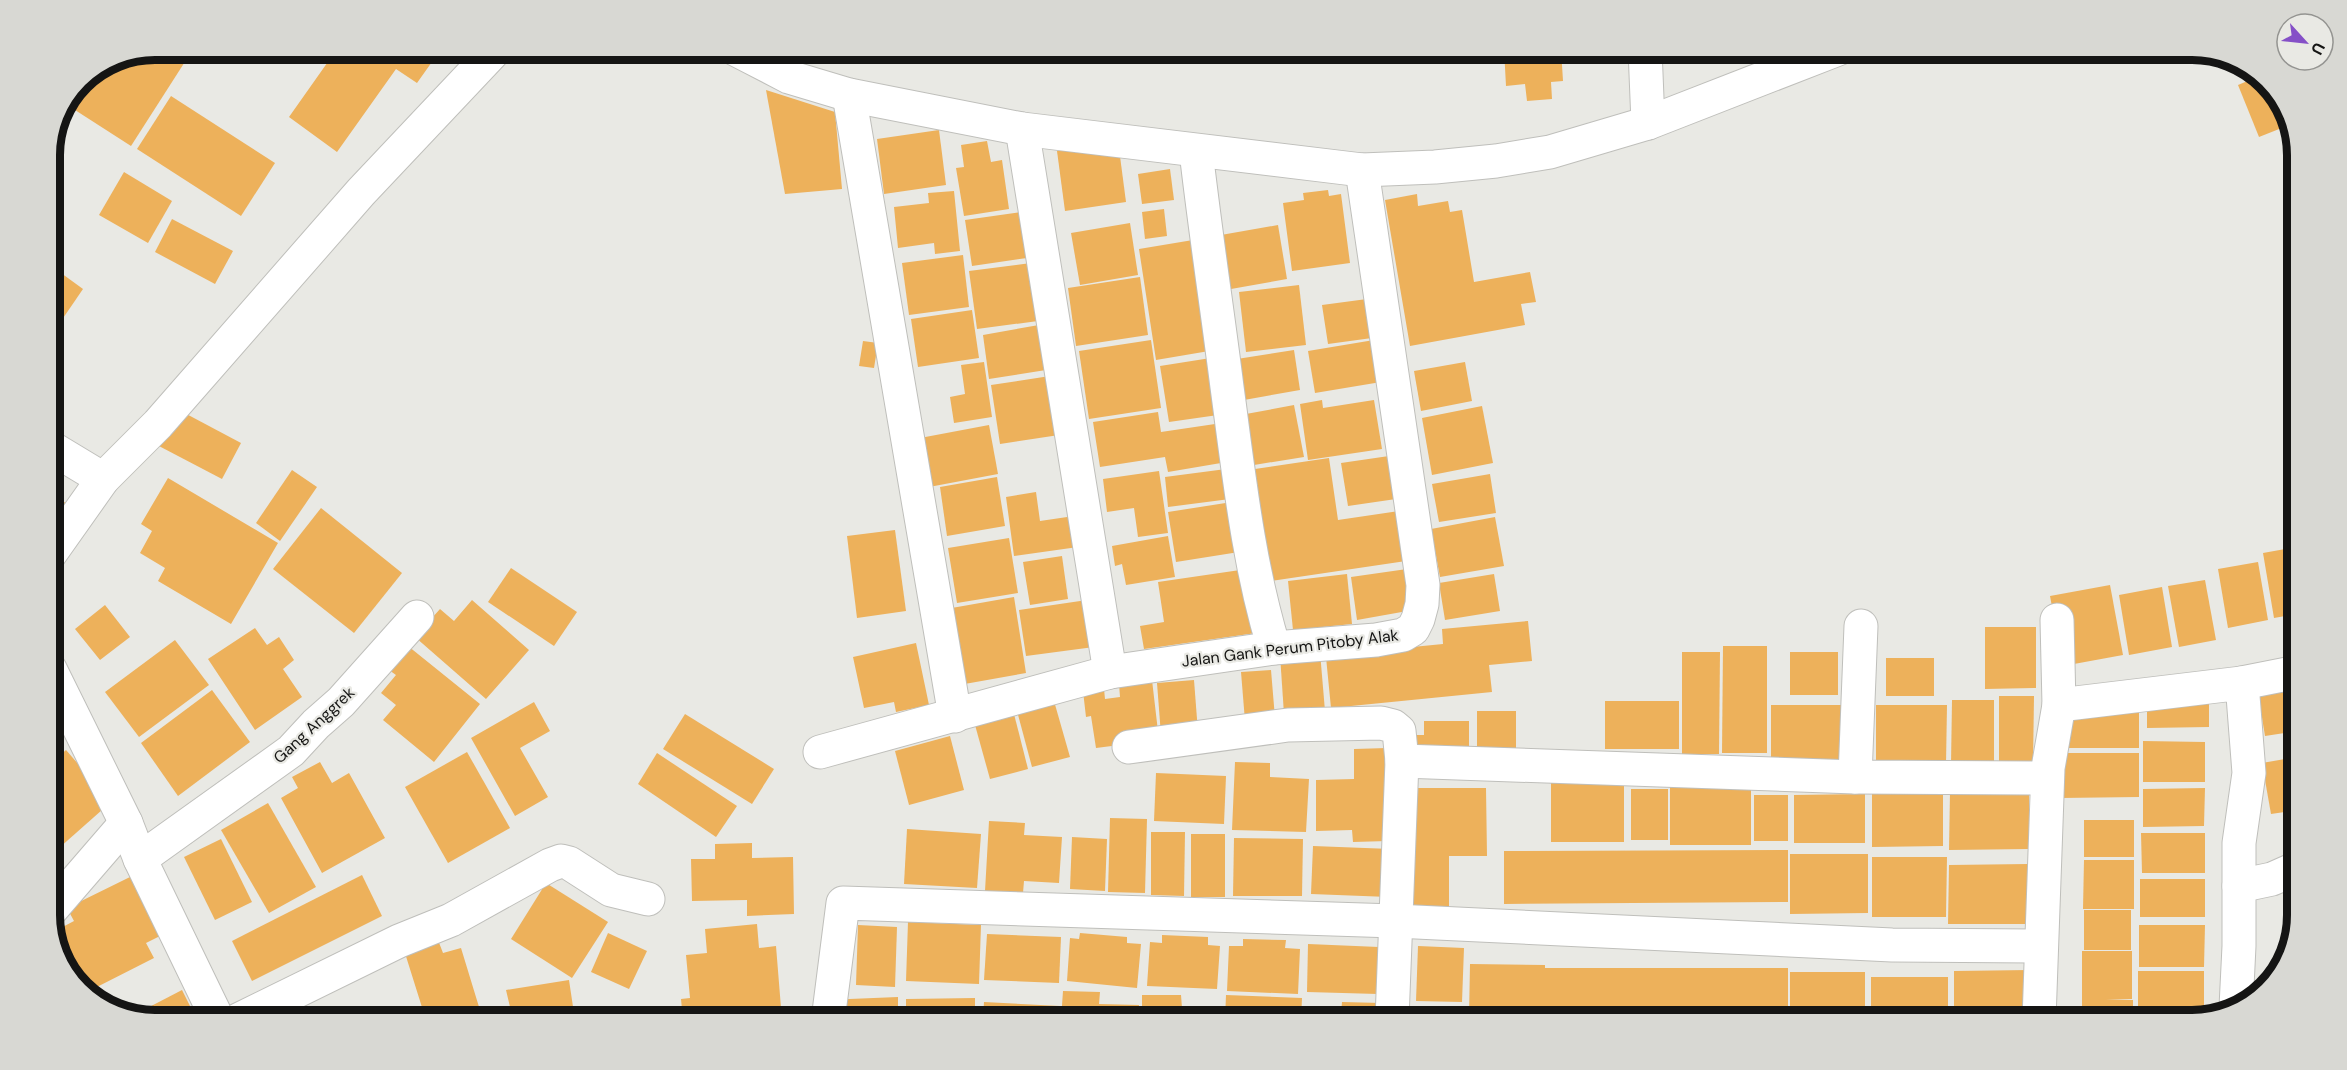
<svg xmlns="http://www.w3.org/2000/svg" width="2347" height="1070" viewBox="0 0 2347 1070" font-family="'DM Sans',sans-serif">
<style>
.building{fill:#edb15b}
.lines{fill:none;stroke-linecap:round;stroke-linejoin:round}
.minor-casing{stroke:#bfbfbb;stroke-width:35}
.minor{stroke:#fff;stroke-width:33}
.labels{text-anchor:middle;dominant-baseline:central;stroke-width:4.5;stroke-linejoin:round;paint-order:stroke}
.street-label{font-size:16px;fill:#151514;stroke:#e9e9e4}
.rim{fill:none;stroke:#151514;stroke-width:8}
</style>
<rect width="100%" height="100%" fill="#e9e9e4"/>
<g class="building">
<path d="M155,49H176L188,57L131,146L75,110L106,64L115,57Z"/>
<path d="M337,49H435L439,52L417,83L396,69L337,152L289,117Z"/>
<path d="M1504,49H1561L1563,81L1551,82L1552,99L1527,101L1525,84L1506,86Z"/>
<path d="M2257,77L2280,96L2289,125L2259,137L2238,85Z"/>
<path d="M766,90L835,112L842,189L785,194Z"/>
<path d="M171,96L275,163L241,216L137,149Z"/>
<path d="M939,130L946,185L884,194L877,139Z"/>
<path d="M987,141L991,162L1002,160L1009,209L964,216L956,168L964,167L961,145Z"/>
<path d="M1118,141L1126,202L1065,211L1057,151Z"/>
<path d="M1170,169L1174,200L1142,204L1138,174Z"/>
<path d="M124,172L172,201L148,243L99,215Z"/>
<path d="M1328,190L1329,196L1341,194L1350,263L1292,271L1283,203L1304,200L1303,193Z"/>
<path d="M954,191L960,251L935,254L934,243L898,248L894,207L929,203L928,193Z"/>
<path d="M1417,194L1418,206L1448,201L1450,212L1462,210L1474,282L1530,272L1536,302L1521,304L1525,325L1410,346L1385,200Z"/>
<path d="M1164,209L1167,236L1145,239L1142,212Z"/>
<path d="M1021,212L1027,258L972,266L965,220Z"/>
<path d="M172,219L233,251L215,284L155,252Z"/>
<path d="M1130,223L1138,275L1080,285L1071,233Z"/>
<path d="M1278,225L1287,279L1231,289L1221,235Z"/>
<path d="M1199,239L1215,350L1156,360L1139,249Z"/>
<path d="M963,255L969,307L909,315L902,263Z"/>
<path d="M1031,263L1038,321L977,329L969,271Z"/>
<path d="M50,265L83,289L57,327L50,321Z"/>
<path d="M2297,276V316L2283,283Z"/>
<path d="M1140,277L1148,335L1076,346L1068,288Z"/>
<path d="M1299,285L1306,345L1246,352L1239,292Z"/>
<path d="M1367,299L1372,338L1328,344L1322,305Z"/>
<path d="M972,310L979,358L918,367L911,319Z"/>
<path d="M1039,325L1046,370L989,379L983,335Z"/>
<path d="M50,330L62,339L50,354Z"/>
<path d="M1151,340L1161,408L1089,419L1079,351Z"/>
<path d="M1374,340L1381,382L1315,393L1308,351Z"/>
<path d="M863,341L878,343L874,368L859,366Z"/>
<path d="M1294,350L1300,390L1244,400L1237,359Z"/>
<path d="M1217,357L1225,414L1169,422L1160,366Z"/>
<path d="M984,362L992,417L954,423L950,397L965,394L961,365Z"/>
<path d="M1465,362L1472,401L1421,411L1414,371Z"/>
<path d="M1050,376L1059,435L1000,444L991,385Z"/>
<path d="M1322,400L1323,408L1374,400L1382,449L1308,460L1300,404Z"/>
<path d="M1294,405L1304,457L1254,465L1246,414Z"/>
<path d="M1482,406L1493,463L1432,475L1422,418Z"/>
<path d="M177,409L241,443L222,479L157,445Z"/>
<path d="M1158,412L1161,432L1215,424L1221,463L1168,472L1165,457L1100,467L1093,422Z"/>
<path d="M989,425L998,474L929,487L920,438Z"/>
<path d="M1389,456L1396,499L1348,506L1341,463Z"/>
<path d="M1329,458L1338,520L1399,511L1406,561L1271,581L1255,469Z"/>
<path d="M1226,469L1230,499L1168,507L1165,477Z"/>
<path d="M292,470L317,487L280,541L256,523Z"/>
<path d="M1159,471L1168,533L1138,537L1134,508L1107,512L1103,479Z"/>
<path d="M1490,474L1496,513L1439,522L1432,484Z"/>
<path d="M997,477L1005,526L947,536L940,487Z"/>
<path d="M168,478L278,543L231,624L158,581L165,568L140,553L152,531L141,524Z"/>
<path d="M50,491L68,505L50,529Z"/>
<path d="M1036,492L1040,521L1074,516L1078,547L1014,556L1006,497Z"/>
<path d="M1232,502L1239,552L1176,562L1168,512Z"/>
<path d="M321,508L402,573L354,633L273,569Z"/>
<path d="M1495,517L1504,566L1440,577L1431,529Z"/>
<path d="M895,530L906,611L857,618L847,536Z"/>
<path d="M1168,536L1175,577L1126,585L1122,564L1115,566L1112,546Z"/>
<path d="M1009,538L1018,593L957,603L948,548Z"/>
<path d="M2297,547V614L2274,618L2263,553Z"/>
<path d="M1062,556L1068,599L1030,605L1023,562Z"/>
<path d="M2258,562L2268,620L2228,628L2218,569Z"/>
<path d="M511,568L577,612L554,646L488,602Z"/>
<path d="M1247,569L1256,633L1144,649L1140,626L1164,622L1158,582Z"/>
<path d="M1407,569L1413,610L1357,620L1351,577Z"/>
<path d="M1347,574L1352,624L1293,630L1288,581Z"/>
<path d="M1494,574L1500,611L1445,620L1439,583Z"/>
<path d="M2205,580L2216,640L2179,647L2168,586Z"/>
<path d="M2110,585L2123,655L2063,666L2050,596Z"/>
<path d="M2162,587L2172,647L2129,655L2119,595Z"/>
<path d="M1014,597L1026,673L959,685L946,609Z"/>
<path d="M472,600L529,650L486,699L415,637L440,609L454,621Z"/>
<path d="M1087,600L1094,647L1026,656L1019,610Z"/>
<path d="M105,605L130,637L100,660L75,629Z"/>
<path d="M1528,621L1532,661L1489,665L1492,692L1331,708L1325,647L1372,651L1443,644L1442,629Z"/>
<path d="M1985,627H2036V688L1985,689Z"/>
<path d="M255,628L267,645L279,637L294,660L283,669L302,697L255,730L208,659Z"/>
<path d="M175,640L209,685L139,737L105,692Z"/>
<path d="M916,643L929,705L896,712L894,702L864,708L853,657Z"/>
<path d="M408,646L480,704L434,762L383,720L396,705L381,693L396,675L389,670Z"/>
<path d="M1723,646H1767V753H1722Z"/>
<path d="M1320,652L1325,711L1284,714L1280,655Z"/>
<path d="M1682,652H1720L1719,754H1682Z"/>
<rect x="1790" y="652" width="48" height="43"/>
<rect x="1886" y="658" width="48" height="38"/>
<path d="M1271,670L1275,718L1245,721L1241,672Z"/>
<path d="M2297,679V731L2265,736L2257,687Z"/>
<path d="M1152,680L1159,740L1096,748L1091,716L1086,717L1083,691L1104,689L1105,699L1120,697L1119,684Z"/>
<path d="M1194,680L1198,732L1161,735L1157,683Z"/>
<path d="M2147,683H2209V727L2147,728Z"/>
<path d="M50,690L68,719L50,730Z"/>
<path d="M212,690L250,742L178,796L141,743Z"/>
<path d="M1999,696H2034L2033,764H1999Z"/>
<path d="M1952,700H1994V765H1951Z"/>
<path d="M1054,701L1070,757L1032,767L1017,711Z"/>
<rect x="1605" y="701" width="74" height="48"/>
<path d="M534,702L550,731L520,748L548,797L515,816L471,738Z"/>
<path d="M2062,704H2139V748H2061Z"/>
<path d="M1771,705H1844L1843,760L1771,761Z"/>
<path d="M1876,705H1947L1946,764H1876Z"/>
<path d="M1477,711H1516V759L1477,758Z"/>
<path d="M685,714L774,769L752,804L663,749Z"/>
<path d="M1014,714L1028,769L990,779L975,725Z"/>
<path d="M1424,721H1469V757H1414L1415,735H1424Z"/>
<path d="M950,736L964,790L909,805L895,751Z"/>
<path d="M2143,741L2205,742V782H2143Z"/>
<path d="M1387,748L1388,841L1353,842L1352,830L1316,831V780L1354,779V749Z"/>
<path d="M66,750L111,802L50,856V764Z"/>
<path d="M467,752L510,828L448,863L405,787Z"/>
<path d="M657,753L737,806L716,837L638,784Z"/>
<path d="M2060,753H2139V797L2060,798Z"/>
<path d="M2297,757V810L2271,814L2262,763Z"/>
<path d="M320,762L332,783L349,773L385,838L322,873L281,798L298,788L292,777Z"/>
<path d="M1235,762L1270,763V777L1309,779L1306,832L1232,830Z"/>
<path d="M1156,773L1226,776L1224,824L1154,821Z"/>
<rect x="1551" y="776" width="73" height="66"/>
<path d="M1751,784V845H1670V785Z"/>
<path d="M1406,788H1486L1487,856H1449V915H1406Z"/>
<path d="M2205,788L2204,826L2143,827V789Z"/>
<rect x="1631" y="789" width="37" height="51"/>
<path d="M1950,792H2029V849L1949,850Z"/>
<path d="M1872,793L1943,794V846L1872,847Z"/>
<path d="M1865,794V843H1794V795Z"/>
<rect x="1754" y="795" width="34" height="46"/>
<path d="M268,803L316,887L269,913L221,830Z"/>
<path d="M1110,818L1147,819L1145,893L1108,892Z"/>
<rect x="2084" y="820" width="50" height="37"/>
<path d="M989,821L1025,823L1024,835L1062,837L1059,883L1024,881L1023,893L985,891Z"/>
<path d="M907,829L981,834L977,888L904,884Z"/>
<path d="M1151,832H1185L1184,896L1151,895Z"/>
<path d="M2141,833H2205V873H2142Z"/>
<rect x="1191" y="834" width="34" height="63"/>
<path d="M1072,837L1107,839L1105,891L1070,889Z"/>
<path d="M1234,838L1303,839L1302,896H1233Z"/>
<path d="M221,839L252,902L215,920L184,857Z"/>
<path d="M752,843V858L793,857L794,914L747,916V900L692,901L691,859H715V844Z"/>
<path d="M1313,846L1391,849L1389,897L1311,894Z"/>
<path d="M1788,850V902L1504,904V851Z"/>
<path d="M1790,854H1868V913L1790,914Z"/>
<path d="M1872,857H1947L1946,917H1872Z"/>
<path d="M2084,860H2134V909H2083Z"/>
<path d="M2028,864V924H1948L1949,865Z"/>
<path d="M362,875L382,916L252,981L232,941Z"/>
<path d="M130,877L160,936L146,943L154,958L89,991L82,986L55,931L74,921L67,908Z"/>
<rect x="2140" y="879" width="65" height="38"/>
<path d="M546,883L608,922L572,978L511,939Z"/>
<rect x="2084" y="910" width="47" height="40"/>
<path d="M908,922L981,925L979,984L906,981Z"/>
<path d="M757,924L759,948L776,946L782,1020H683L681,999L690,998L686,955L707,953L705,929Z"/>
<path d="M858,925L897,927L895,987L856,985Z"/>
<path d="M2139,925H2205L2204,967H2139Z"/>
<path d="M608,933L647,951L629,989L591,972Z"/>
<path d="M1080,933L1127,937V943L1141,944L1137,988L1067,981L1070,938L1079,939Z"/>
<path d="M987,934L1061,937L1059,983L984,980Z"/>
<path d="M1162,935L1208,937V945L1220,946L1217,989L1147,986L1150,942L1162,943Z"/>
<path d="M1243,939L1286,940L1285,948L1300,949L1298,994L1227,991L1229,946H1243Z"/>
<path d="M438,940L443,953L461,948L483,1020H426L404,950Z"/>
<path d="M1308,944L1379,947L1378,994L1307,992Z"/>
<path d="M1418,946L1464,948L1462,1002L1416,1001Z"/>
<path d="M2082,951H2132V999L2106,1000H2133V1020H2082Z"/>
<path d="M1470,964L1545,965V968H1788V1018L1469,1017Z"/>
<path d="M2030,970V1020H1954V971Z"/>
<rect x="2138" y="971" width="66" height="39"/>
<rect x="1790" y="972" width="75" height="46"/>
<rect x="1871" y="977" width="77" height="43"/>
<path d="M569,980L575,1020H492L490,1010L510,1007L506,990Z"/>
<path d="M182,990L197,1020H155L132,1016Z"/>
<path d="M1063,991L1100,992L1099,1004L1139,1005L1138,1020H1061Z"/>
<path d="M1142,995H1181L1182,1008L1215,1007V1020H1142Z"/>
<path d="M1226,995L1302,998L1301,1020H1225Z"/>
<path d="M898,997V1020H826L825,1000Z"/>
<path d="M975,998V1020H906V999Z"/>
<path d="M984,1002L1060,1006L1059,1020H983Z"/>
<path d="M1342,1002L1382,1003L1381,1020H1307V1013L1341,1014Z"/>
<path d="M630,1011L632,1020H581V1019Z"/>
<path d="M2198,1012V1019L2192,1020H2137V1013Z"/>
</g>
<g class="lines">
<g class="minor-casing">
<g id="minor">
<path d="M735,49L789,77L849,95L1022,129L1362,170L1435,167L1496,161L1550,152L1648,123L1838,49"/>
<path d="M1645,49L1648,123"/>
<path d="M849,95L955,716"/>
<path d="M1022,129L1110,672"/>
<path d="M1196,151C1205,230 1217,308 1227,387C1239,475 1248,563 1274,648"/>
<path d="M50,447L103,479"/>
<path d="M50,554L103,479L158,424L361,192L496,49"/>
<path d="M50,669L126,823L140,859L218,1020"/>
<path d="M2242,683L2297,672"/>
<path d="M2059,705L2242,683L2249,773L2239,843V946L2236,1007"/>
<path d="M1129,747L1288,725L1381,723L1393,726L1399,731L1402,761L1855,777L2047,778"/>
<path d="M820,752L1110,672L1274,648L1376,640L1403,635L1413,629L1418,619L1422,604L1423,585L1362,170"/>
<path d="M1855,777L1861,626"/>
<path d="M140,859L291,751L316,724L341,702L417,617"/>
<path d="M2239,886L2272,879L2297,868"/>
<path d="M50,911L126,823"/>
<path d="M238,1020L399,941L451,920L550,865L561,861L569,863L611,890L648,899"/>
<path d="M828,1020L843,903L1395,921L1892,945L2041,946"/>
<path d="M1392,1020L1402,761"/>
<path d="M2039,1020L2048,768L2059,705L2057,620"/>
</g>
</g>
<use href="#minor" class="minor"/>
</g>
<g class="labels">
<g class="street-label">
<text transform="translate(1290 648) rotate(-7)">Jalan Gank Perum Pitoby Alak</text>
<text transform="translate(314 725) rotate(-43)">Gang Anggrek</text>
</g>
</g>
<path d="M0 0H2347V1070H0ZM155 60H2192A95 95 0 0 1 2287 155V915A95 95 0 0 1 2192 1010H155A95 95 0 0 1 60 915V155A95 95 0 0 1 155 60Z" fill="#d8d8d3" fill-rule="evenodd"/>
<path class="rim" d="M155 60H2192A95 95 0 0 1 2287 155V915A95 95 0 0 1 2192 1010H155A95 95 0 0 1 60 915V155A95 95 0 0 1 155 60Z"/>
<g transform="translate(2305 42) rotate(117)"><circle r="28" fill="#e9e9e4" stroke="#949491" stroke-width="1.5"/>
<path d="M0-4.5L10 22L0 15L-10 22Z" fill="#8550c7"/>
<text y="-9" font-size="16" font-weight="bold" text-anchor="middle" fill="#151514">U</text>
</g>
</svg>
